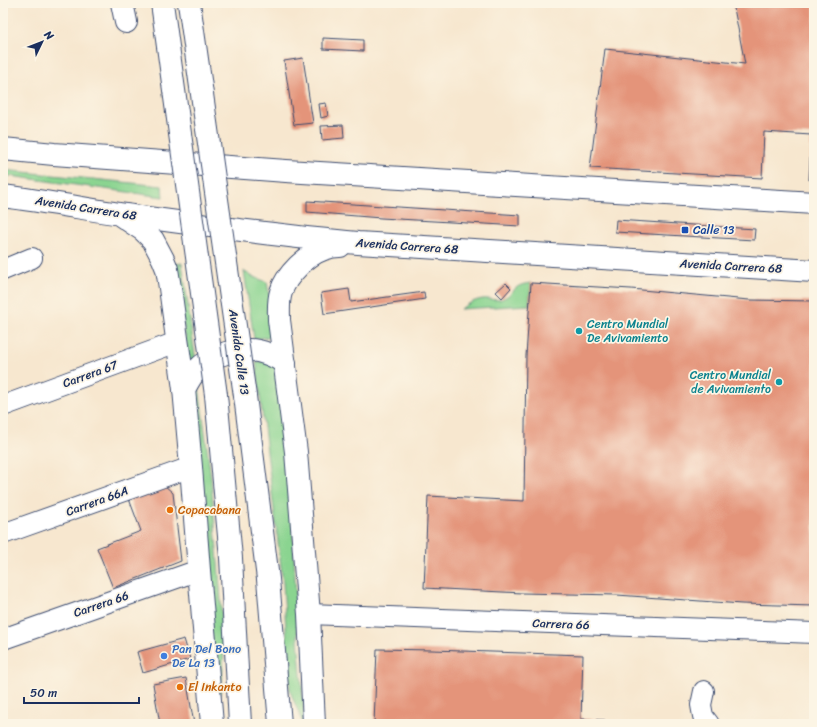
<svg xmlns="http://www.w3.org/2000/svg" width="817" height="727" viewBox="0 0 817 727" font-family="Sriracha,sans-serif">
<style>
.green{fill:#8ad490;stroke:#528277}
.building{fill:#e4947a}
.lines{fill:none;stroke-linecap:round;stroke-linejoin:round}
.minor-casing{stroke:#3c4b6f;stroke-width:22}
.major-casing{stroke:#3c4b6f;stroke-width:24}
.minor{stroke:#fff;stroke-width:20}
.major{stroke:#fff;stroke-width:22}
.major-bridge-casing{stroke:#3c4b6f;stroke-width:24;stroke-linecap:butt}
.major-bridge{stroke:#fff;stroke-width:22}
.transit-dot{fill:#1a4fb4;stroke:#fcf5e5;stroke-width:1.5}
.culture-dot{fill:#0f9aa8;stroke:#fcf5e5;stroke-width:1.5}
.food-dot{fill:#e8710a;stroke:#fcf5e5;stroke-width:1.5}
.shop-dot{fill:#3f7fe0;stroke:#fcf5e5;stroke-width:1.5}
.labels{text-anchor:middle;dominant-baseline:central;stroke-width:3.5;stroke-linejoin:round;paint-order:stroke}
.street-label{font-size:12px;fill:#1b2f5e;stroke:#fcf5e5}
.transit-label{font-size:12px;fill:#164399;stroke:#fcf5e5;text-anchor:start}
.culture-label{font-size:12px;fill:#0d838f;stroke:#fcf5e5;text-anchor:start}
.food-label{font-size:12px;fill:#c56008;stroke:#fcf5e5;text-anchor:start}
.shop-label{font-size:12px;fill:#366cbe;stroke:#fcf5e5;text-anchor:start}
</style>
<rect width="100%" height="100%" fill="#fcf5e5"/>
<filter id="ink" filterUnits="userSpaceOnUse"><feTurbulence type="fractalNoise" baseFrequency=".025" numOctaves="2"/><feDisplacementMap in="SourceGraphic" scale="8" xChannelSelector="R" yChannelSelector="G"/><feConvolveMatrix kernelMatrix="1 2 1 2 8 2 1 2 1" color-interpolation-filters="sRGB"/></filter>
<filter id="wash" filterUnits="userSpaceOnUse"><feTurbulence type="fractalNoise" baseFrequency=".012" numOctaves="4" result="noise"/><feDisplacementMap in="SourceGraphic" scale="16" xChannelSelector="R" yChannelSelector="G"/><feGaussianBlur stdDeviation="0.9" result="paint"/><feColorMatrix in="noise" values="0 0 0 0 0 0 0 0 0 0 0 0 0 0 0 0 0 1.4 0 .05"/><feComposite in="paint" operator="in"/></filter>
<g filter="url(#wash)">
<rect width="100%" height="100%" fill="#f7e7cf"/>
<g class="green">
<path d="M3,170L162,186L163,197L3,175Z"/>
<path d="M182,263L196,362L190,368L174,264Z"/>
<path d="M244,271L251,276L267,282L276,336L254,339Z"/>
<path d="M531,283L529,305L460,309C467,305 474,300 483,299C490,298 498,302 504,298C508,296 511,293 514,290C518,285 524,284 531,283Z"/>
<path d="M263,361L277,366L293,532L297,626L305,724H303L290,691L283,583L256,362Z"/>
<path d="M199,387L211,478L220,587L224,651L222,680L217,711L193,390Z"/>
</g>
<g id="blocks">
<g class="building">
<path d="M733,3H814V180H809L811,135L764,132L762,178L590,168L605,49L745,64Z"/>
<path d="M323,38L363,40V51L323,49Z"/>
<path d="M303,58L313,123L294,125L284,61Z"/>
<path d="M326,103L328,116L321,118L319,104Z"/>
<path d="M343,125L344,138L322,140L321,126Z"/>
<path d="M307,201L520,215V226L381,218L307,212Z"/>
<path d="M616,220L755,229L754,240L615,232Z"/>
<path d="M506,283L511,288L502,298L496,292Z"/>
<path d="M531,283L631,289L749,300L814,301V606L742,604L617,595L522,593L424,588L428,496L524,501L526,356Z"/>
<path d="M349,289L351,302L424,292L425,299L324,314L321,293Z"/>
<path d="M164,485L173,493L181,561L113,588L97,548L141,531L129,499Z"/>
<path d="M184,639L190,659L143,673L137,652Z"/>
<path d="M377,649L432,650L583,655L581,719L605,720V724H374Z"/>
<path d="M186,678L194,724H160L153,684Z"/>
</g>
</g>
</g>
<g filter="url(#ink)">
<use href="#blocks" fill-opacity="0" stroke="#3c4b6f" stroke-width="1"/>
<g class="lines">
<g class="minor-casing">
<g id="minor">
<path d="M3,270L32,258"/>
<path d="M3,406L177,342"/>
<path d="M3,534L191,467"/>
<path d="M309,614L814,633"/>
<path d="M3,639L199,570"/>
<path d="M704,691L701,705L703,716L709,724"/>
</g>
</g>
<g class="major-casing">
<g id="major">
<path d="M122,3L126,22"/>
<path d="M3,149L54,154L286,171L814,203"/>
<path d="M3,196C42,201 81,208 120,214C199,225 278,236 358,243L814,271"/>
<path d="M122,216L143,230L153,240L163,259L167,269L170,288L184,389L191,467L199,570L212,724"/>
<path d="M184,389C187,384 190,378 194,373C212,353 243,344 268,354C274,356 279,359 285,363"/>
<path d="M216,395L231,558L240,724"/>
<path d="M245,396L268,579L280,724"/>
<path d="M314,724L309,614L296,452L279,320C279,311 278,301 281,292C286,275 307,255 324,249C329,247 335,246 340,246"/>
</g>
</g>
<use href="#minor" class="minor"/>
<use href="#major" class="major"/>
<g class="major-bridge-casing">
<g id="major-bridge">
<path d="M162,3L216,395"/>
<path d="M189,3L245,396"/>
</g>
</g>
<use href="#major-bridge" class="major-bridge"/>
</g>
</g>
<rect class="transit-dot" x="681" y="226" width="8" height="8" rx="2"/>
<g class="culture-dot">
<circle cx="579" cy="331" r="4"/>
<circle cx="779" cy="382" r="4"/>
</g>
<g class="food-dot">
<circle cx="170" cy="510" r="4"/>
<circle cx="180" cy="687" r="4"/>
</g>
<circle class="shop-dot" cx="164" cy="656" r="4"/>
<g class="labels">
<g class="street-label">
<text transform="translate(86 208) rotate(9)">Avenida Carrera 68</text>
<text transform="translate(407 246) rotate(4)">Avenida Carrera 68</text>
<text transform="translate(731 266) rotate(3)">Avenida Carrera 68</text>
<text transform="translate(239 352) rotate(82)">Avenida Calle 13</text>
<text transform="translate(90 374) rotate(-20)">Carrera 67</text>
<text transform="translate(97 501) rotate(-20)">Carrera 66A</text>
<text transform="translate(101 604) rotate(-19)">Carrera 66</text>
<text transform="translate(561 624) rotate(2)">Carrera 66</text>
</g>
<g class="transit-label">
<text x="693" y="230">Calle 13</text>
</g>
<g class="culture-label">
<text x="587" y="324">Centro Mundial<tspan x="587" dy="14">De Avivamiento</tspan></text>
<text x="771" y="375" text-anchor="end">Centro Mundial<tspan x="771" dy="14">de Avivamiento</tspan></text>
</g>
<g class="food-label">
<text x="178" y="510">Copacabana</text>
<text x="188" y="687">El Inkanto</text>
</g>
<g class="shop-label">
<text x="172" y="649">Pan Del Bono<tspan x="172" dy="14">De La 13</tspan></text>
</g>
</g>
<rect width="817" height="727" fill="none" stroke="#fcf5e5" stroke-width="16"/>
<g transform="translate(42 42) rotate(47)" stroke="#fcf5e5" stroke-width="3" paint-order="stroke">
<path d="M0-3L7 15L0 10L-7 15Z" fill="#1b2f5e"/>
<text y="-6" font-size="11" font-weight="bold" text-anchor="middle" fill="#1b2f5e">N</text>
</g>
<path d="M24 697v6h115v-6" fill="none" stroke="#1b2f5e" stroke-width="2"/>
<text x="30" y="697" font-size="12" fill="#1b2f5e" stroke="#fcf5e5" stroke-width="3" paint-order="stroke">50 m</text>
</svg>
